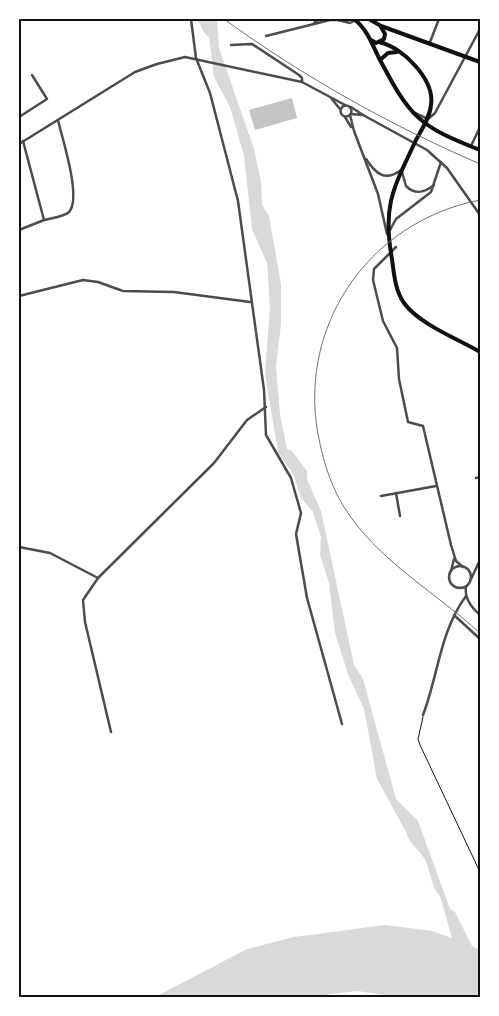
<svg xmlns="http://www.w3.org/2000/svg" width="499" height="1016" viewBox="0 0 499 1016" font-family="'PT Serif',serif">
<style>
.water{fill:#d9d9d9}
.building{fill:#c4c4c4}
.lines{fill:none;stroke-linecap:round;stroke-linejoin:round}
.path{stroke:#111;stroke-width:1}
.minor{stroke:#4c4c4c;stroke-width:2.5}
.tertiary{stroke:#4c4c4c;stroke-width:2.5}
.primary{stroke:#111;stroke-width:4}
.rail{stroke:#707070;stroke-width:1}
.neatline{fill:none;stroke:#111;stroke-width:2}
</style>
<rect width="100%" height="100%" fill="#fff"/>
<path class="water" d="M197,19H217L219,48L254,149L261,181L262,205L269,216L281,284V324L276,366L280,414L287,449L292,451L307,471V479L321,511L354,665L363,679L396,799L418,821L450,909L455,912L472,946L480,950V997H399L357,991L307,997H155L247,949L294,937L385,925L432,931L452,938L440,896C431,887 431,873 426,862C421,850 409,845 406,832L377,779L364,709L348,674L335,633L329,583L320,555L321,537L313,512L301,498L294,476L278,452L265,374L270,307L267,263L252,229L244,156L230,107L214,77L209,37L205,34Z"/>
<path class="building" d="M292,98L297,118L255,130L249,110Z"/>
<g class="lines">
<path class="path" d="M423,717L418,739L420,745L480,872"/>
<g class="minor">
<path d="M191,19L196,58L210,93L238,201L264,390L266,435L291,478L301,513L296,534L307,598L342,724"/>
<path d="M314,23L320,19"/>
<path d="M266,36L330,20H338L350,23L356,20"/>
<path d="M430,42L439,19"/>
<path d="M231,45L252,44L299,75L302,78V82"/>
<path d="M415,113L428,119L435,113L480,29"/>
<path d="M19,117L47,99L32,75"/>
<path d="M471,146L480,127"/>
<path d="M44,220C51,218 64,217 69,212C82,198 62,138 58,120"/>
<path d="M19,230L44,220L23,141"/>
<path d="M396,247L374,269L373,280L383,321L397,348L399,379L408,422L423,426L451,545L456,561L463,567"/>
<path d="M19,296L83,280L98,282L123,291L174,292L250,302"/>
<path d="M476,478L480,477"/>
<path d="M396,493L400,516"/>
<path d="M381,496L436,486"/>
<path d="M19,547L50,553L98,578"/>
<path d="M451,571L454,559"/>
<path d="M454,615L480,639"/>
<path d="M423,715C438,676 440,631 466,596"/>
<path d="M111,732L85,622L83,600L98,578L214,463L247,420L266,407"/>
</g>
<g class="tertiary">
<path d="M331,98L340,109"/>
<circle cx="346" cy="111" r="5.5"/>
<path d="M351,107L363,115L351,114"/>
<path d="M350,115L354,131L378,194L387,234"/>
<path d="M363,115L427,150L447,168L480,215"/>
<path d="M345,117L351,127"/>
<path d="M19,144L135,72L157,64L185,57L302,82L345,105"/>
<path d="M366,159C376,174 385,182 401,170"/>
<path d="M402,172L406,186C415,195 424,193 434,185"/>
<path d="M390,230L396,219L431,192L441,162"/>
<circle cx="460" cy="577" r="11"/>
<path d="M471,579L480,560"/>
<path d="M466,587C464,599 472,608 480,615"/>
</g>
<g class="primary">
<path d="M354,19C367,29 372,44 379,58C410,117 418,126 480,150"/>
<path d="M369,19L381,26L480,62"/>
<path d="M371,40L376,43L384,39L385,34L381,27"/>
<path d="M379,42C403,47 435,80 431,105C430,117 422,129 416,140C394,187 382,205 392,259C394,274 395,290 404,303C419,324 458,339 480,352"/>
<path d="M380,60L388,53L397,52"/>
</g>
<g class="rail">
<path d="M224,19C304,77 390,125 480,164"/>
<path d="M480,200C366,222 294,331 320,444C325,466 332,488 344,507C377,560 435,592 480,633"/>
</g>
</g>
<rect width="499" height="1016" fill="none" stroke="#ffffff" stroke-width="40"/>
<rect x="20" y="20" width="459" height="976" class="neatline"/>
</svg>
